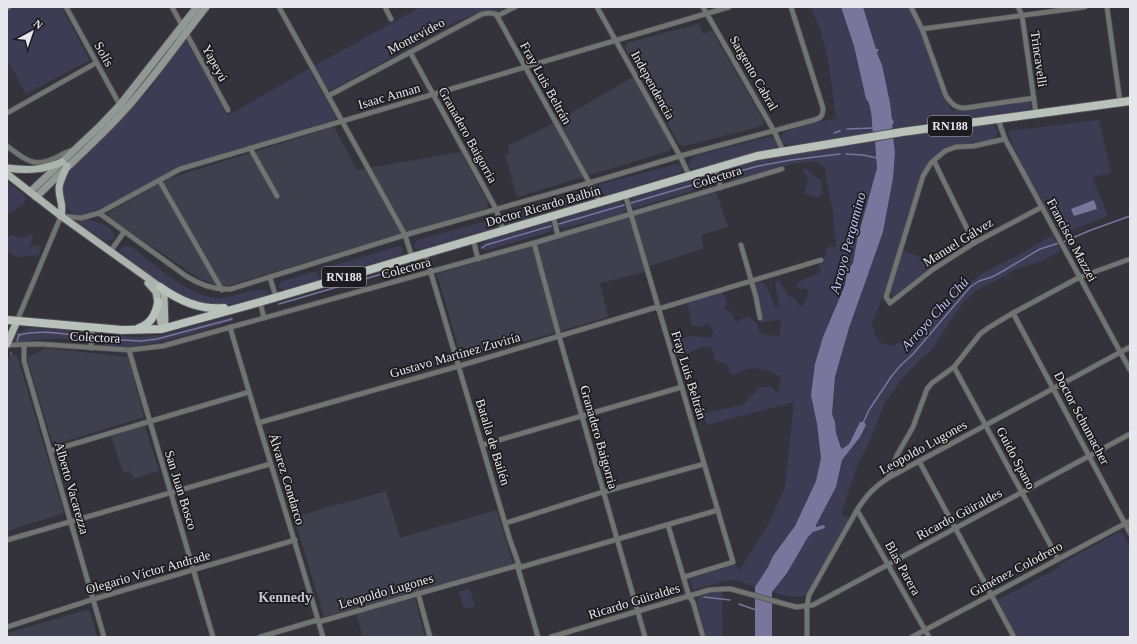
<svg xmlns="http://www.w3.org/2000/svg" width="1137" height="644" viewBox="0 0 1137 644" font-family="'Times New Roman',serif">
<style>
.built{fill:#403f4d}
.green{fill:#3e3b54}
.water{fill:#79759c}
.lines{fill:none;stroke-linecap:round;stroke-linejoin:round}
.stream{stroke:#79759c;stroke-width:1.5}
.minor-casing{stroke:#515058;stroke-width:6}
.secondary-casing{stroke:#515058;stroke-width:9}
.primary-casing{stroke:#515058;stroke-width:9}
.trunk-casing{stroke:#515058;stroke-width:10}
.minor{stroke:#707572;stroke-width:4.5}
.secondary{stroke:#929994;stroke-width:7}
.primary{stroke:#acb4ae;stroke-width:7}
.trunk{stroke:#b8c1ba;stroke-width:8}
.labels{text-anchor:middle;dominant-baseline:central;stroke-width:3.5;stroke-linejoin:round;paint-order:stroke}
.shield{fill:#1c1b1f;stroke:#abaaaf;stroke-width:1}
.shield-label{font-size:12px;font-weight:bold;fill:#e8e7ed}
.street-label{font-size:13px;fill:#e8e7ed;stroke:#1c1b1f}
.water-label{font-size:14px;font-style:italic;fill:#c6c2f5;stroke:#1c1b1f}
.neighbourhood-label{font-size:14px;font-weight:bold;fill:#c3c2ce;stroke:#1c1b1f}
</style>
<rect width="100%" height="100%" fill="#34333c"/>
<g class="built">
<path d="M699,24L703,34L712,31L764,121L762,126L684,146L679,144L625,48L627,43Z"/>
<path d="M633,77L672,147L669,151L517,197L505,155L510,153L508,146L552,124Z"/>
<path d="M334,127L357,170L461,152L488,202L487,208L224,287L200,279L110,218L108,213L170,178Z"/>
<path d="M716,192L728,227L701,235L704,248L644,268L645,272L600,283L608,317L465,359L461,357L437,274Z"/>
<path d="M45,348L128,357L144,417L53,445L27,358Z"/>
<path d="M10,355H17L64,513L7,531V361Z"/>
<path d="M145,426L159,471L133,479L130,471L123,473L111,435Z"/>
<path d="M386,491L400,538L497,510L513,564L324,617L294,517Z"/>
<path d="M415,598L425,637H363L356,614Z"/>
<path d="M87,610L90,611L97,637H7V633Z"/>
</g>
<g class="green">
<path d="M17,7H61L90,60L26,94L7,59V12Z"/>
<path d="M421,7H508L497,11H487L476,13L454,23L333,89L330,90L327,88L314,66Z"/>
<path d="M811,7H841L842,9L854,46L866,99C872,104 872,125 873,134L786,145C779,142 780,137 784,132L822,121L836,119L829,65L821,32Z"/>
<path d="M863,7H909L920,30L951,111L1024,101L1029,102L1031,104L1030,108L1025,110L893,128L890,103L877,53L879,49L876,50Z"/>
<path d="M185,40L190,41L227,116L309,69L336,118L333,121L182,165L108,205L78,216L72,214L66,206L62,195L63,184L70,168L106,136L138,100L147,92L153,85L156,78Z"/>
<path d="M1099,120L1111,173L1092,177L1108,216L1061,234C1043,201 1020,168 1008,131Z"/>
<path d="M990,125C998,126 1000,133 994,139L961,144L948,148L937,155L920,179L882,299L872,323L874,334L881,343L893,346L917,333L943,309V306L958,292L983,273L1017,256L1053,235L1060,251L1042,261L1016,269L996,281L977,290L963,303L950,321L933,349L919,361L902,379L884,404L870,441L857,466L842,511V516L850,517L807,594C795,600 784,595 772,592L787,573L808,537L813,532L825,528L816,527V525L836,487L842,460L849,450L855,430L849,444L842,449L841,448L836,433L835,422L832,414L835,377L849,328L883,232L893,178L895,153L893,137Z"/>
<path d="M769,137L774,138L778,145L776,148L693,169L688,166L689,163L694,156Z"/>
<path d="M875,142L877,168L857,240L853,263L847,272L845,285L823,337L811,395L817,424L821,458L816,481L795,526L773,556L768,567L755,587L737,580L725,581L693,590L690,579L735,564L739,571L769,523L785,487L794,402L707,425L702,414L742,405L760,387H772L778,393L781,377C762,368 754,364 734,375L729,373V365L715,360L712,347H701L682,356L677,348L680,339L691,336L712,338L713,331L708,323L702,327L691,325V318L687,303L722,292L727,301L725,309L731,312L736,322L748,316L757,324L760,333L767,335L779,336L781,325L779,320L761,323L757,314L762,311L755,284L761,282L767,287L775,307L780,308L775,284L777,280L781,283L787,294L796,300L799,305L802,306L807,299V294L810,289H800L796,286C800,278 811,277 819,274L821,268L818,264L826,256V250L829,247L833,246L835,248L836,245L832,203H831L825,172L826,170C824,167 818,162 813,162C801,159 751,176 736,180C730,180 726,182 721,177V174C728,167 741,166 750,163C791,153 833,147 875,142Z"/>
<path d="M678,164L682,167V170L679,173L607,195C602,194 600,192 599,186L601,184Z"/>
<path d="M805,168L821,181L823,194L818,197L805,194L808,179L803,171Z"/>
<path d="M710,175H715L717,178L716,182L711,185L636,208H632L630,204V201L633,198Z"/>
<path d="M7,181L23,194L26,198L23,205L10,213L7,210Z"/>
<path d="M587,192H590L593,194V197L590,199L514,222L507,221L505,218L507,215Z"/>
<path d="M618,202L623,203L625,207L626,210L621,215L563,228L560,227L558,224L562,219Z"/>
<path d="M85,219C94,221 115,225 114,238L108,241L103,240L78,222L77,220Z"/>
<path d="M490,220L493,221L494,224L492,228L421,249H416L413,247L417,240Z"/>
<path d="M550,222L552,224L553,226L551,230L546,233L494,248L485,250L480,248V246L486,241Z"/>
<path d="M33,233L30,248L36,245L41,247L39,255L17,257L7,251V237L12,235L22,238Z"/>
<path d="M127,246L133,248C155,265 194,301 222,298C237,296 252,288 267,290L269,294C263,297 255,298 248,300C194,318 165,286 125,256L121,253L120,249L122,247Z"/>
<path d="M399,246L402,247L403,251L401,255L327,277L322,273L325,268Z"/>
<path d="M900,250L929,260L935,265L893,296L890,294Z"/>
<path d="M315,271L319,275V278L317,280L286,289H283L278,287L281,282Z"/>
<path d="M232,316L233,321C209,328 116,360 99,341V336L101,335L139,337L163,335Z"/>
<path d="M28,328L78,331L83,332L85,339C79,343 70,339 63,339C48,338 33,340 18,343L15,341L14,339L19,332Z"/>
<path d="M1119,532L1123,534L1130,547V637H1017L998,600L1060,567V564Z"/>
<path d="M470,589L475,606L464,609L459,592Z"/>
<path d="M722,592L723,637H706L697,601C699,592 714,593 722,592Z"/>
</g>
<g class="water">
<path d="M841,7H863L876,49H879L877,53L882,65L890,103L892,119L894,122L892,126L893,128L873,134C872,125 872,104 866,99L854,46Z"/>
<path d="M893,137L895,153L893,178L883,232L849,328L835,377L832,414L835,422L836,433L841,448L842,449L849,444L860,422H864L866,425L860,437L842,460L836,487L816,525V527L824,525L825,528L813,532L808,537L787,573L772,592V637H755V587L768,567L773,556L795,526L816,481L821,458L817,424L811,395L815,364L823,337L845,285L847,272L853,263L857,240L877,168L875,142Z"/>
<path d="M1094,200L1097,209L1074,216L1071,209Z"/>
</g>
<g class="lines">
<g class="stream">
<path d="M847,129L873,128"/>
<path d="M834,133L840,131"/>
<path d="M846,154L863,155L877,158"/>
<path d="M722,176L758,166L791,160L840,154"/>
<path d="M631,203L716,178"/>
<path d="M559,224L624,205"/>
<path d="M1063,242L1091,230L1130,216"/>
<path d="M482,248L486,245L551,226"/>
<path d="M279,304L423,262"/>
<path d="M18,334L19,335C39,330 61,333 81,336"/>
<path d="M101,339L141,341L157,339L232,319"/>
<path d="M17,341L19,335"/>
<path d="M11,354V353"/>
<path d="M863,423L869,410L891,377L900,366L913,354L970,287L979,281L992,277L1003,271L1040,249L1059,243"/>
<path d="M704,597L730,600"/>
<path d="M739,604L756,610"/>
</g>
<g class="minor-casing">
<g id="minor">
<path d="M66,7L121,107"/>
<path d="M172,7L228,110"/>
<path d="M279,7L405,235L412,257"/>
<path d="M385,7L391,19"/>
<path d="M597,7L680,156L689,175"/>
<path d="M703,7L774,131L783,151"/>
<path d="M911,7L922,29L946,96C952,104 955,108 965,108L1034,98"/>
<path d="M1018,7L1022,15L1036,114"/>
<path d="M1107,7L1120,102"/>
<path d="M7,8L9,7"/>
<path d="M497,16L600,202"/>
<path d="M922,29L1085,7"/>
<path d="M410,52L496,209L503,230"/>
<path d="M328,96L482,14L489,13L496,14L497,16L515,7"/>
<path d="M7,113L96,63"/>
<path d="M998,119L1005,139L1130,370"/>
<path d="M1005,139L974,146L956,147L945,151L931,163L923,176L886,297L890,303L932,270L974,243L1042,207"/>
<path d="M7,146C23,158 34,169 55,158C62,155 66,151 74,150"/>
<path d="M250,148L277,196"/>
<path d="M934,161L974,243"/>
<path d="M715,168L719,178L720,188"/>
<path d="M159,180L222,290"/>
<path d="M625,194L733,562L684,577"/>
<path d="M99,213L186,276C200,285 215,290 231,289L405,235L589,183L680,156L814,120C821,118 823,116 823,108L791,7"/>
<path d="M553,215L558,236"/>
<path d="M473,239L478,259"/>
<path d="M534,243L559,336L645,637"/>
<path d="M741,245L756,297L760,318"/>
<path d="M110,252L124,232"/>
<path d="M425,253L510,540L519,565L518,568L538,637"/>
<path d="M270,278L276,297"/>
<path d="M260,302L264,318"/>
<path d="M658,309L821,260"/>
<path d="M1013,313L1130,533"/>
<path d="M17,321L61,216L81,218L99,213L180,169L729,7"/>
<path d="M230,327C260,431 293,534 323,637"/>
<path d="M7,345L39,344L129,350L163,346L534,243L782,169"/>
<path d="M24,345V361L104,637"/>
<path d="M91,348L92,328"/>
<path d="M129,350L213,637"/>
<path d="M954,367L1058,559"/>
<path d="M258,423L459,366L657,307"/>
<path d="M482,445L682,387"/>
<path d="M50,451L249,392"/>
<path d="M919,461L1014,637"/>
<path d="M888,478L897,455L913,427L927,389L932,383L954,367L980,334L988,328L1013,313L1080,277L1130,259"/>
<path d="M857,510L929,637"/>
<path d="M506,523L603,492L704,464"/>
<path d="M668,525L689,596L693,602L703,637"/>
<path d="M7,540L270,464"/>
<path d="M518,568L718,510"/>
<path d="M418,593L430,637"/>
<path d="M7,627L94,599L295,540"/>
<path d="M260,637L314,621H322L519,565"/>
<path d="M551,637L709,590L724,589H731L796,607L813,605L1130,434"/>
<path d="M807,637V606L809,595L857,510C866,496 874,487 888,478L1130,347"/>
<path d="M912,637L1130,521"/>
</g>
</g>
<g class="secondary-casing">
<g id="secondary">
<path d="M30,192L100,126L120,105L197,7"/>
<path d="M36,197C65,168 96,142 123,112C153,79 178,42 206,7"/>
</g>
</g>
<g class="primary-casing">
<g id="primary">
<path d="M7,168C28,171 43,170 62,162"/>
<path d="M7,174L61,216L160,287L164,294L165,328"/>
<path d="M61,216C64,204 59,200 59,188C60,180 64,173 67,166"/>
<path d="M148,283L156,292L161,323"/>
<path d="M7,344L17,321"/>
</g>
</g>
<g class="trunk-casing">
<g id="trunk">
<path d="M160,287C180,301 200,310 224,308"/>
<path d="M7,320L122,330L162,329L260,302L757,156L902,132L1130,101"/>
<path d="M139,328C151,324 156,315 158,302"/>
</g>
</g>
<use href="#minor" class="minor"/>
<use href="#secondary" class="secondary"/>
<use href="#primary" class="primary"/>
<use href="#trunk" class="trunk"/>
</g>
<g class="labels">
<g class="shield">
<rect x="928" y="116" width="44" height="20" rx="3"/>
<rect x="322" y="267" width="44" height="20" rx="3"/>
</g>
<g class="shield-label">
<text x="950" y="126">RN188</text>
<text x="344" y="277">RN188</text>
</g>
<g class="street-label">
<text transform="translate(416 36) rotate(-28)">Montevideo</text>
<text transform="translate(104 54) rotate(61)">Solís</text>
<text transform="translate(1039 59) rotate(82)">Trincavelli</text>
<text transform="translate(215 63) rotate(62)">Yapeyú</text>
<text transform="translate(754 73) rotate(60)">Sargento Cabral</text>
<text transform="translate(546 83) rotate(61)">Fray Luis Beltrán</text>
<text transform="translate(653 85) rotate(61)">Independencia</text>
<text transform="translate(389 96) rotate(-16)">Isaac Annan</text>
<text transform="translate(468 135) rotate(61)">Granadero Baigorria</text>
<text transform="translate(717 177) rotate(-17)">Colectora</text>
<text transform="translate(543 206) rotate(-16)">Doctor Ricardo Balbín</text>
<text transform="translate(1072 240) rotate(62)">Francisco Mazzei</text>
<text transform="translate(958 242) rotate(-32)">Manuel Gálvez</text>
<text transform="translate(406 268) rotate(-15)">Colectora</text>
<text transform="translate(95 337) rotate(3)">Colectora</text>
<text transform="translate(455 355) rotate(-16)">Gustavo Martínez Zuviría</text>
<text transform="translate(689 375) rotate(73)">Fray Luis Beltrán</text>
<text transform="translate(1082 418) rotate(62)">Doctor Schumacher</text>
<text transform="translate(599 437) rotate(74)">Granadero Baigorria</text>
<text transform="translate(493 442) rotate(73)">Batalla de Bailén</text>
<text transform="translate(923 447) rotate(-29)">Leopoldo Lugones</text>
<text transform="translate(1016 458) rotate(62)">Guido Spano</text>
<text transform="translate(287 479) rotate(73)">Álvarez Condarco</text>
<text transform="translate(72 488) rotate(74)">Alberto Vacarezza</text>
<text transform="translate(181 490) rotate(73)">San Juan Bosco</text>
<text transform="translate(959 514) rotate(-28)">Ricardo Güiraldes</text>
<text transform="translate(903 568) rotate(61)">Blas Parera</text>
<text transform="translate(1016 569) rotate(-28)">Giménez Colodrero</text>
<text transform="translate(148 572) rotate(-16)">Olegario Víctor Andrade</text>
<text transform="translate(386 591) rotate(-16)">Leopoldo Lugones</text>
<text transform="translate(634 601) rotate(-17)">Ricardo Güiraldes</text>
</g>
<g class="water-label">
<text transform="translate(848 243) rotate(-75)">Arroyo Pergamino</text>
<text transform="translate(935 314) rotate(-48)">Arroyo Chu Chú</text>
</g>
<g class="neighbourhood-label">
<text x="285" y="597">Kennedy</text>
</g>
</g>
<rect width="1137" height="644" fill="none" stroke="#e8e7ed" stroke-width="16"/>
<g transform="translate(32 32) rotate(40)" stroke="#1c1b1f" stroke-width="3" paint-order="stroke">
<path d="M0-3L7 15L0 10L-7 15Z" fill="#e8e7ed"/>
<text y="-6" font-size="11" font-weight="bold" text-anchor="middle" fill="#e8e7ed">N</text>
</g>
</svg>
